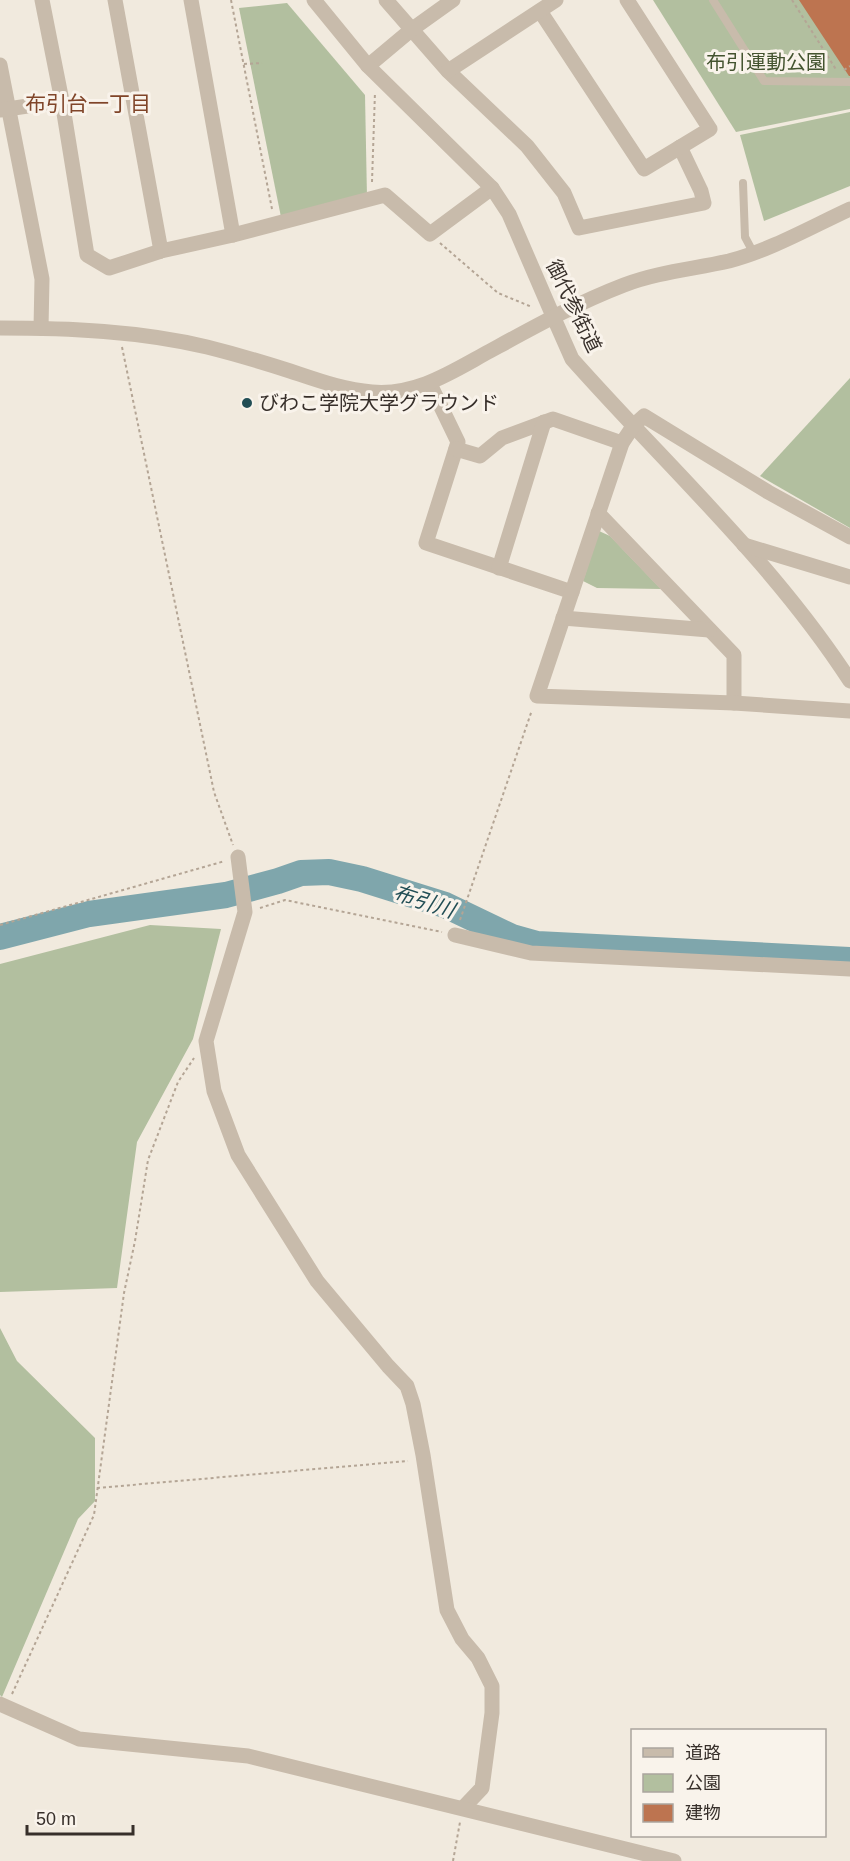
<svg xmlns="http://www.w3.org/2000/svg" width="850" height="1861" viewBox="0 0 850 1861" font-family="Arial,'Noto Sans JP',sans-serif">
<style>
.green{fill:#b2bf9f}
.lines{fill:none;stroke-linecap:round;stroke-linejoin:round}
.river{stroke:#7fa6ac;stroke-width:26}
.building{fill:#bd7450}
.path{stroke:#b4a595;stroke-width:2;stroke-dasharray:3 3;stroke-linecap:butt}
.service{stroke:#c8bbab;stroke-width:8}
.minor{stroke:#c8bbab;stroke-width:15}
.tertiary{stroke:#c8bbab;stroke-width:15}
.poi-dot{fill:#224e55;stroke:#f9f3eb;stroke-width:2}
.labels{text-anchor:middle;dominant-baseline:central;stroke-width:6;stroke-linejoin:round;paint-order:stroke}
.park-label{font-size:20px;fill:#43532f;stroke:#f9f3eb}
.street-label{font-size:20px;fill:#372f2a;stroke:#f9f3eb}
.poi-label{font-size:20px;fill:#372f2a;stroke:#f9f3eb;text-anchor:start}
.neighbourhood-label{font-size:21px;fill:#804529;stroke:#f9f3eb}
.water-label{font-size:21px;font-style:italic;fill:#224e55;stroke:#f9f3eb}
</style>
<rect width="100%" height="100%" fill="#f1eade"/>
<g class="green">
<path d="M653,0H850V109L736,132Z"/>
<path d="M287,3L365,95L367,198L282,222L239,8Z"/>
<path d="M850,112V186L764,221L740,135Z"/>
<path d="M850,378V528L760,476Z"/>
<path d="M599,531L610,536L661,589L597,588L583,581Z"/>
<path d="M150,925L221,929L193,1039L137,1142L117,1288L0,1292V964Z"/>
<path d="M0,1328L17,1361L95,1438V1501L78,1519L2,1697L0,1695Z"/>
</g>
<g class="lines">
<path class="river" d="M0,937L89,914L226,895L278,881L301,873L329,872L362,879L445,905L512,937L537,944L850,960"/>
</g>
<path class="building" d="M799,0H850V76H849Z"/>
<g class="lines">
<g class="path">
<path d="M231,0L272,209"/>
<path d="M792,0L837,71"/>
<path d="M244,64L262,63"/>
<path d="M844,70L850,66"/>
<path d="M372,182L375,92"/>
<path d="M440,243L498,293L532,307"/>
<path d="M122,347L214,792L233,845"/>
<path d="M260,908L285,900L442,932"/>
<path d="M460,920L532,710"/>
<path d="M0,925L225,861"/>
<path d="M97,1488L408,1461"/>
<path d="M12,1694L94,1515L124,1293L135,1241L148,1160L178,1082L194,1058"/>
<path d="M453,1861L460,1822"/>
</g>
<g class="service">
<path d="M713,0L764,81L850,82"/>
<path d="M743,183L745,237L753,252"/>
</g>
<g class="minor">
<path d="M42,0L62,101L87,255L109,268L161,251L233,235L385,195L430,234L492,188"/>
<path d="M115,0L161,251"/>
<path d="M191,0L233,235"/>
<path d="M386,0L448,71L527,146L564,193L579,228L704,203L701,191L680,147"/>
<path d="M540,11L644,169L710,129L627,0"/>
<path d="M0,65L42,279L41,328"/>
<path d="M368,66L411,30L453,0"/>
<path d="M448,71L556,0"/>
<path d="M0,110L62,101"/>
<path d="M553,316L572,359C666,465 773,562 850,681"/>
<path d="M430,384L458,442L426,543L572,592"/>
<path d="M456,449L480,456L502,438L553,419L622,443"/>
<path d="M598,513L734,655V703"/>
<path d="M850,537L768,492L644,416L634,425L622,443L537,696L734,703L850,711"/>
<path d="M744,545L850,577"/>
<path d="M499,568L544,422"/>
<path d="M563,618L709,630"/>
<path d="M238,857L245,912L206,1041L214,1091L238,1155L317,1281L388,1366L407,1386L413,1404L423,1455L447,1610L462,1639L478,1658L492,1686V1713L482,1788L463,1808"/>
<path d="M455,935L531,953L850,969"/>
<path d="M0,1704L79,1739L248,1756L674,1861"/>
</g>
<g class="tertiary">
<path d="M314,0L368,66L492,188L509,214L553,316"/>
<path d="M0,328C68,328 140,331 207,347C235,354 262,362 290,371C317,380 344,390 372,392C417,396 453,371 490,351C534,327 577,303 624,285C658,272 694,269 729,261C771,250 811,227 850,209"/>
</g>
</g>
<circle class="poi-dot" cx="247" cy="403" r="6"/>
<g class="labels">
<g class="park-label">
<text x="766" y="62">布引運動公園</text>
</g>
<g class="street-label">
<text transform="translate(574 306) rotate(64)">御代参街道</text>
</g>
<g class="poi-label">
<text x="259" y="403">びわこ学院大学グラウンド</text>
</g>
<g class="neighbourhood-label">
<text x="88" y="103">布引台一丁目</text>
</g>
<g class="water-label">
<text transform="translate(424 901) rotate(18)">布引川</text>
</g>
</g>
<rect x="631" y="1729" width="195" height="108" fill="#f9f3eb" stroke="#aba59e" stroke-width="1.5"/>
<rect x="643" y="1748" width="30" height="9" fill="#c8bbab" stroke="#aba59e" stroke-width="1.5"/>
<text x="685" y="1759" font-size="18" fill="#372f2a">道路</text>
<rect x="643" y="1774" width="30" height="18" fill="#b2bf9f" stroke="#aba59e" stroke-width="1.5"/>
<text x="685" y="1789" font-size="18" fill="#372f2a">公園</text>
<rect x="643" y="1804" width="30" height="18" fill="#bd7450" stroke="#aba59e" stroke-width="1.5"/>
<text x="685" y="1819" font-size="18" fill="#372f2a">建物</text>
<path d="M27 1825v9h106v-9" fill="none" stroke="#372f2a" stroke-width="3"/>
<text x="36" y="1825" font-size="18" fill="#372f2a" stroke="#f9f3eb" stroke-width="4.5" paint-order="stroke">50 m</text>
</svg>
